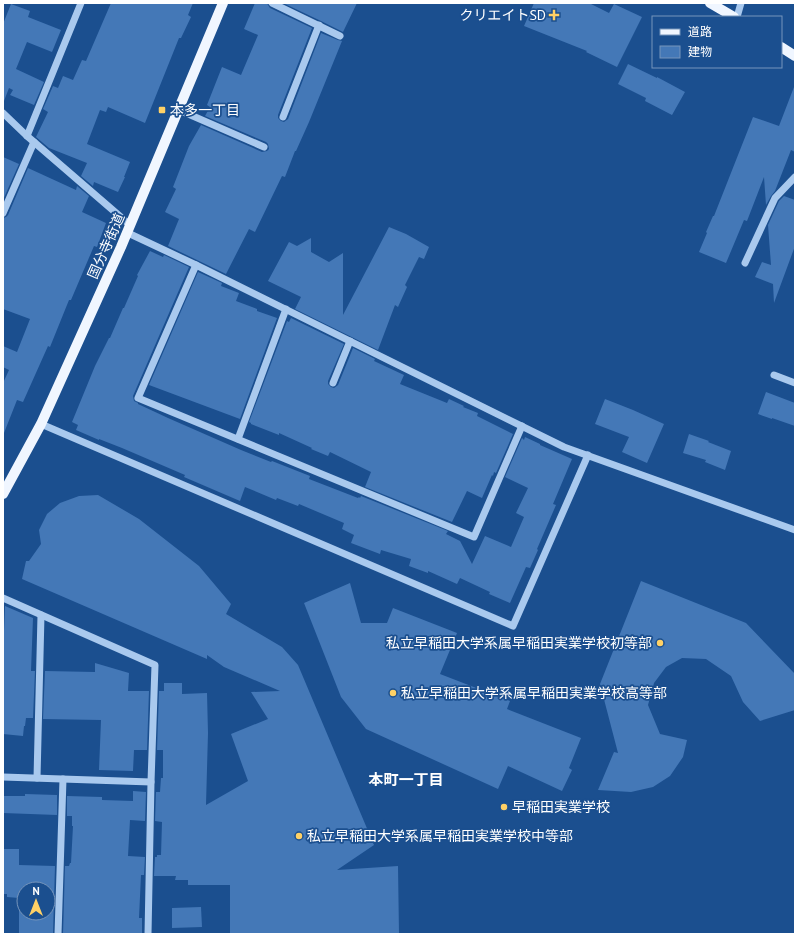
<svg xmlns="http://www.w3.org/2000/svg" width="798" height="937" viewBox="0 0 798 937" font-family="'PT Sans','Noto Sans JP',sans-serif">
<style>
.building{fill:#4478b7;fill-rule:evenodd}
.lines{fill:none;stroke-linecap:round;stroke-linejoin:round}
.minor{stroke:#a9c9ee;stroke-width:7}
.major{stroke:#f0f6ff;stroke-width:10}
.poi-dot{fill:#ffd166;stroke:#1b4f8f;stroke-width:1.5}
.labels{text-anchor:middle;dominant-baseline:central;stroke-width:3.5;stroke-linejoin:round;paint-order:stroke}
.poi-label{font-size:14px;fill:#fff;stroke:#1b4f8f;text-anchor:start}
.street-label{font-size:14px;fill:#fff;stroke:#1b4f8f}
.neighbourhood-label{font-size:15px;font-weight:bold;fill:#fff;stroke:#1b4f8f}
</style>
<rect width="100%" height="100%" fill="#1b4f8f"/>
<g class="building">
<path d="M111,3H193L188,15L191,17L181,38H179L145,123L108,107L106,112L100,110L87,144L130,162L124,177H125L118,192L94,182L93,186L81,176L87,163L49,148L36,137L48,112L43,109L53,86L58,88L63,76L73,80L82,60L86,61Z"/>
<path d="M255,3H267L268,5L270,8L312,28L278,115V118L281,121L284,122L288,119L321,33L338,40L342,41L309,122L296,151H295L285,177L282,176L255,232L249,229L226,274L168,246L179,219L165,212L176,189L173,187L189,146L201,125L262,152L267,151L269,149L268,144L266,142L205,116L210,107L207,105L222,67L241,75L258,35L244,29Z"/>
<path d="M283,3H357L343,32L321,21Z"/>
<path d="M534,3H589L609,13L614,4L642,17L617,67L586,52L587,51L524,26Z"/>
<path d="M11,4L30,11L28,17L61,30L52,52L27,42L16,69L44,82L34,105L10,95L13,90L9,88L4,101H3V24Z"/>
<path d="M628,64L657,78V77L685,92L672,115L645,101L646,98L618,84Z"/>
<path d="M794,87L795,88V152L791,150L775,191L771,196L766,205L764,177L747,221L744,220L726,263L699,252L707,233L706,232L713,216H714L753,117L779,126Z"/>
<path d="M3,157L19,164L3,200Z"/>
<path d="M28,168L76,190L77,186L89,196L82,212L106,223L97,247L94,246L71,300H69L50,347L48,346L23,402L17,400L4,433H3V383L9,370L3,367V346L17,352L30,319L3,309V218L6,217L8,215Z"/>
<path d="M784,196L795,200V246L774,303L773,284L755,277L762,262L771,265L768,225L779,201Z"/>
<path d="M389,227L406,234L429,247L424,259L419,257L405,285L407,287L398,307L395,305L378,350L295,309L301,297L268,281L289,242L297,246L311,238V252L329,262L343,253V315Z"/>
<path d="M150,251L163,257L164,255L189,267L133,396L134,401L138,403V404L168,418L241,450L271,462L272,461L310,476L309,479L358,498L359,497L360,498L361,496L448,531L446,534L460,541L472,564L485,536L511,547L524,517L516,513L528,488L505,477L522,438L524,440L525,437L540,444V445L572,459L553,504L556,505L537,549L538,550L530,568L526,567L510,603L489,594L490,592L460,578L457,584L428,571V573L409,566L411,559L381,550L380,554L351,543L354,535L342,529L344,523L299,504L298,506L277,498L276,500L245,487L240,501L184,477L185,475L122,448L99,439V440L76,430L78,425L72,422L95,366L109,338H110L123,308H124L138,276L137,275Z"/>
<path d="M198,272L222,283L221,286L239,293L236,301L257,309V311L277,318L240,419L149,385Z"/>
<path d="M291,318L344,344L328,381V384L331,387L334,388L338,385L353,348L375,359L374,361L404,375L400,384L447,403L449,399L464,406L463,407L478,413L477,416L513,434L496,473L494,472L493,476L492,475L482,498L467,491L452,522L365,487L371,472L330,452L328,456L311,449L312,448L279,433V435L251,424V423L249,422L287,321L289,322Z"/>
<path d="M766,392L795,403V426L772,418V419L758,414Z"/>
<path d="M605,399L633,410L664,424L647,463L622,452L629,437L595,424Z"/>
<path d="M689,434L709,441L708,442L731,451L725,470L705,462L706,460L683,453Z"/>
<path d="M98,495L139,519L199,566L231,604L226,614L282,647L298,665L374,845L337,870L398,866L399,934H230V885H188V880H175L176,876H154L155,857H157V855H161L162,822L155,821L156,792H160L161,778H163V750H157L159,691H164V683H182V694L207,693L208,733L206,805L248,781L231,734L268,719L251,692L280,691L224,667L207,655V659L22,579L26,561H29L41,544L39,530L47,514L60,503L79,496Z"/>
<path d="M641,581L746,623L795,674V710L760,721L743,702L731,676L706,659L682,658L666,667L654,683L648,705L660,734L687,740L683,757L670,776L653,787L631,792L598,790L614,752L618,753L600,684Z"/>
<path d="M350,583L361,623H387L393,608L457,633L440,674L510,701L507,709L581,738L569,768L572,770L562,791L508,766L498,789L366,729L341,697L304,603Z"/>
<path d="M5,606L33,618L31,671H35L33,718H26L25,726H24L23,736L3,734V674L4,655H3Z"/>
<path d="M95,663L129,673L128,691H149L147,750H134L133,771L99,770L101,720L43,719L45,671L95,672Z"/>
<path d="M133,791L146,792L145,821L130,820L128,856L145,857L144,875H141L139,918H142V934H63L65,866H69L70,863H71L73,826H72V816H67V796L102,797V800L133,801Z"/>
<path d="M25,794L57,795V815L3,813V796H25Z"/>
<path d="M3,849H19V865L55,866L53,934H19V898L7,897V894H3ZM24,889H48V913H24Z"/>
<path d="M201,907L202,927L172,928V908Z"/>
</g>
<g class="lines">
<g class="minor">
<path d="M272,3L340,36"/>
<path d="M737,17L741,3"/>
<path d="M179,110L264,147"/>
<path d="M3,113L27,136L130,225"/>
<path d="M283,117L319,25"/>
<path d="M27,136L81,3"/>
<path d="M3,213L34,142"/>
<path d="M128,233L196,265L564,447L795,530"/>
<path d="M745,263L775,198L795,177"/>
<path d="M196,265L138,398L474,537L522,426"/>
<path d="M774,375L795,383"/>
<path d="M333,383L350,341"/>
<path d="M41,424L513,626L588,455"/>
<path d="M238,439L286,309"/>
<path d="M3,598L155,665L151,782L148,934"/>
<path d="M3,777L151,782"/>
<path d="M37,778L41,615"/>
<path d="M58,934L63,779"/>
</g>
<g class="major">
<path d="M710,3L734,17"/>
<path d="M781,47L795,56"/>
<path d="M3,494L41,424L121,247L223,3"/>
</g>
</g>
<g class="poi-dot">
<path d="M552 9h4v4h4v4h-4v4h-4v-4h-4v-4h4z"/>
<rect x="158" y="106" width="8" height="8" rx="2"/>
<circle cx="660" cy="643" r="4"/>
<circle cx="393" cy="693" r="4"/>
<circle cx="504" cy="807" r="4"/>
<circle cx="299" cy="836" r="4"/>
</g>
<g class="labels">
<g class="poi-label">
<text x="546" y="15" text-anchor="end">クリエイトSD</text>
<text x="170" y="110">本多一丁目</text>
<text x="652" y="643" text-anchor="end">私立早稲田大学系属早稲田実業学校初等部</text>
<text x="401" y="693">私立早稲田大学系属早稲田実業学校高等部</text>
<text x="512" y="807">早稲田実業学校</text>
<text x="307" y="836">私立早稲田大学系属早稲田実業学校中等部</text>
</g>
<g class="street-label">
<text transform="translate(106 246) rotate(-66)">国分寺街道</text>
</g>
<g class="neighbourhood-label">
<text x="406" y="779">本町一丁目</text>
</g>
</g>
<rect width="798" height="937" fill="none" stroke="#ffffff" stroke-width="8"/>
<rect x="652" y="16" width="130" height="52" fill="#1b4f8f" stroke="#7695bc"/>
<rect x="660" y="29" width="20" height="6" fill="#f0f6ff" stroke="#7695bc"/>
<text x="688" y="36" font-size="12" fill="#ffffff">道路</text>
<rect x="660" y="46" width="20" height="12" fill="#4478b7" stroke="#7695bc"/>
<text x="688" y="56" font-size="12" fill="#ffffff">建物</text>
<g transform="translate(36 901)"><circle r="19" fill="#1b4f8f" stroke="#7695bc"/>
<path d="M0-3L7 15L0 10L-7 15Z" fill="#ffd166"/>
<text y="-6" font-size="11" font-weight="bold" text-anchor="middle" fill="#ffffff">N</text>
</g>
</svg>
